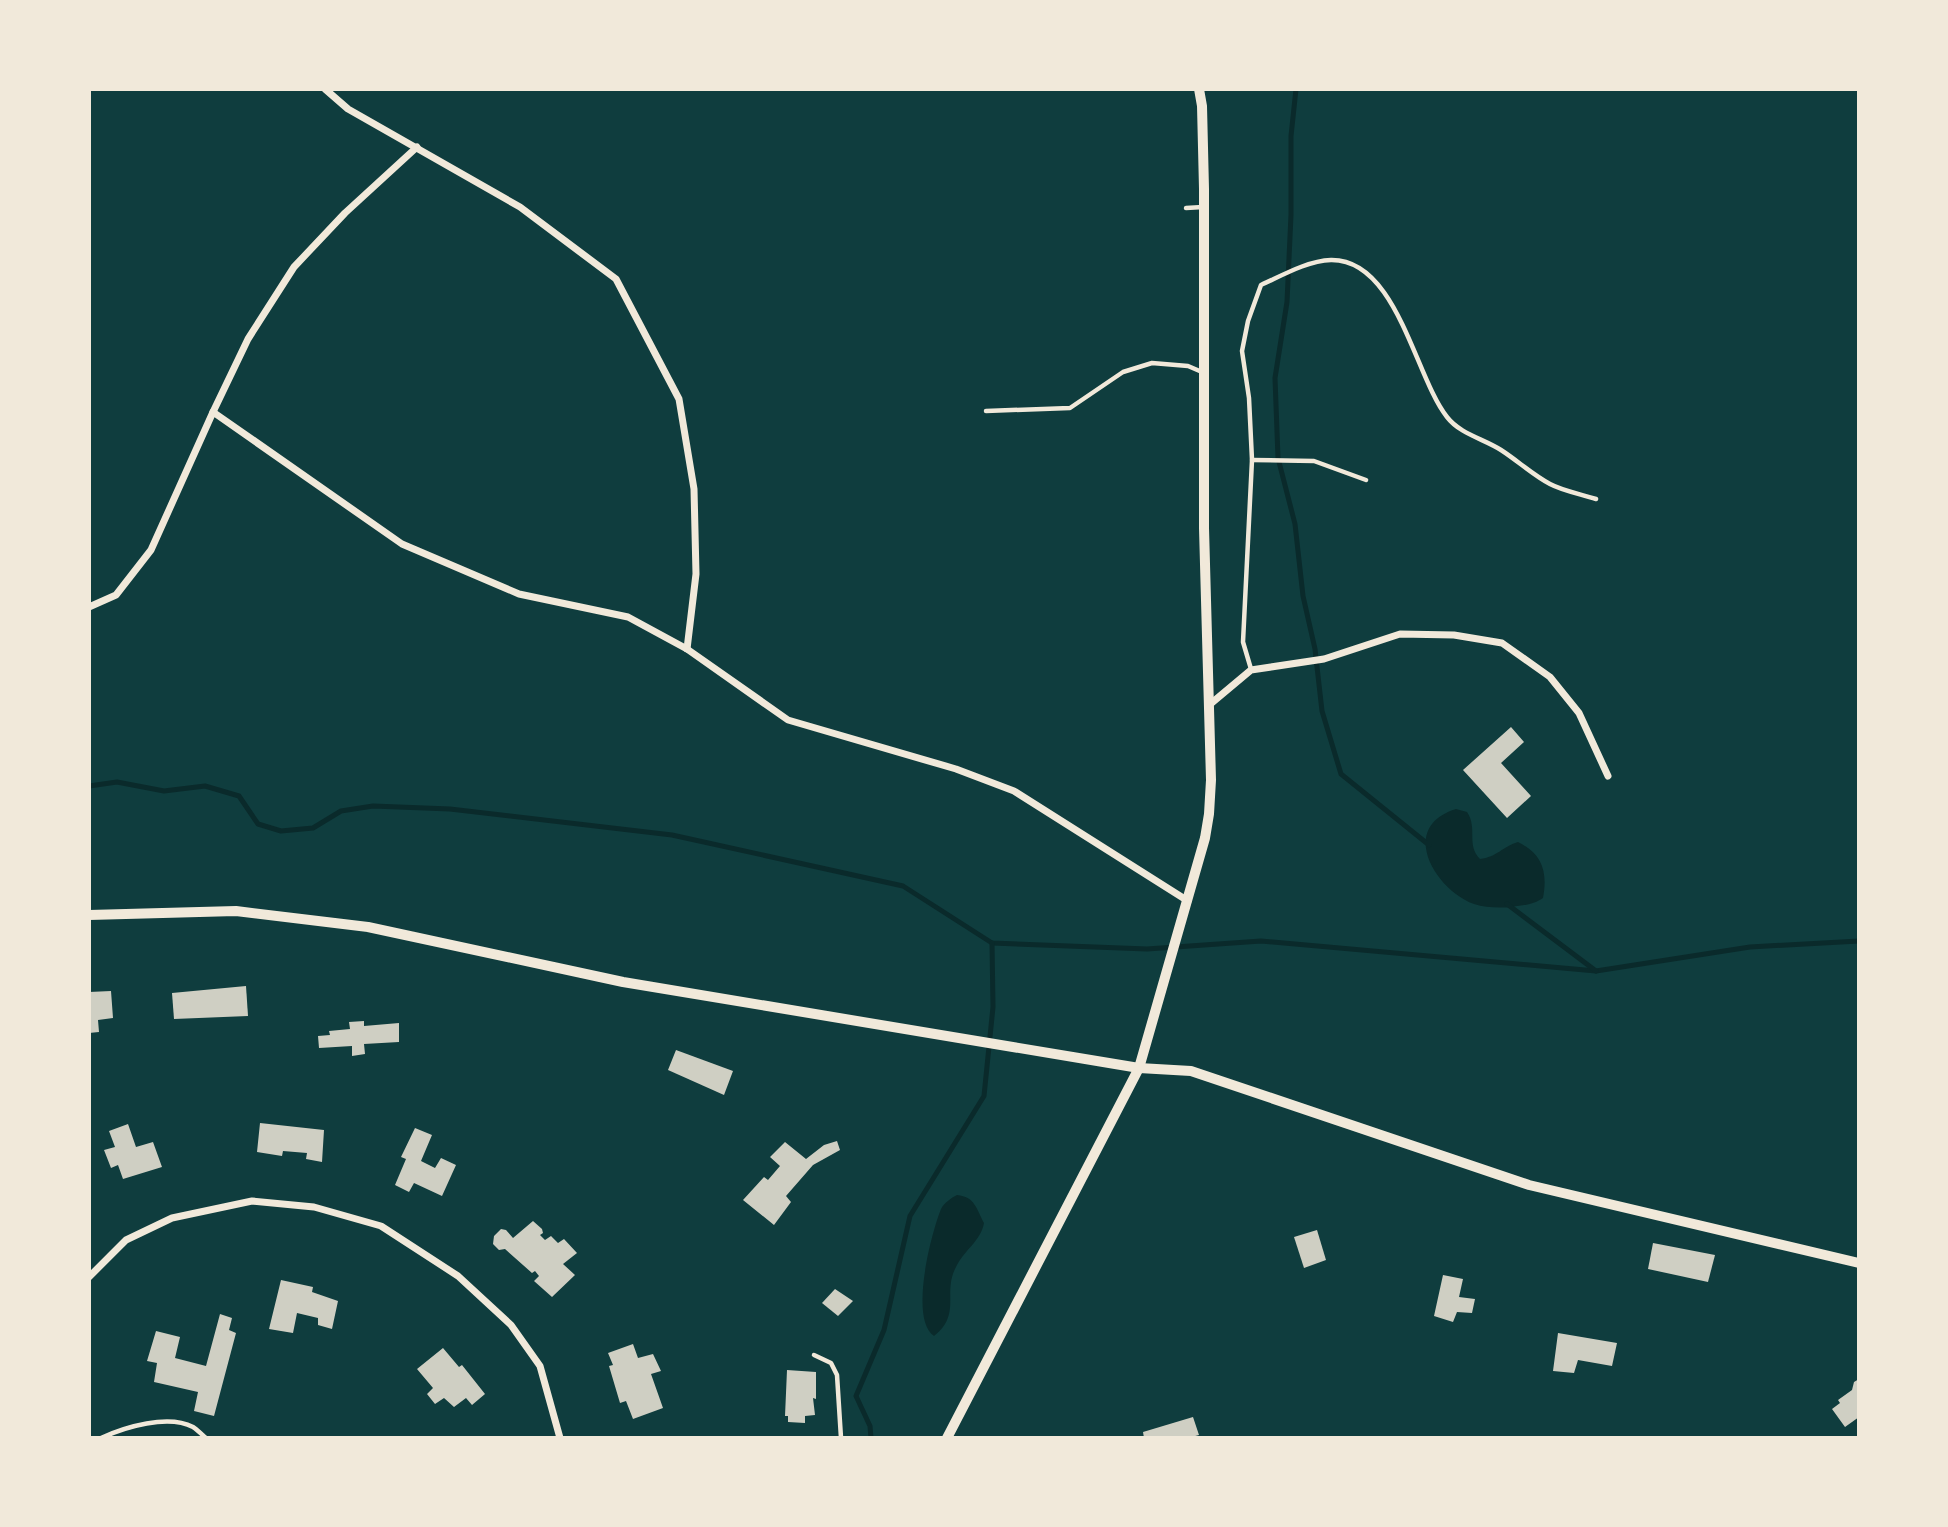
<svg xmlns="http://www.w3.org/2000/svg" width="1948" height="1527" viewBox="0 0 1948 1527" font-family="Ubuntu,sans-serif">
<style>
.water{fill:#0a2a2b}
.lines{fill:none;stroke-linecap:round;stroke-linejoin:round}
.stream{stroke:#0a2a2b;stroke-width:5}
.building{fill:#cfcfc3}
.service{stroke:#f1e9da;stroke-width:4.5}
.minor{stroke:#f1e9da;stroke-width:7}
.tertiary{stroke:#f1e9da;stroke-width:10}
</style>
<rect width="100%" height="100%" fill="#0f3d3e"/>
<g class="water">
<path d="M1456,809L1467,812C1478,828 1466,845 1480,859C1497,857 1502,847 1518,842C1542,854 1548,871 1543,898C1533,905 1524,905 1512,907C1500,908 1486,908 1474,904C1434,889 1398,827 1456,809Z"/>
<path d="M957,1195C975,1197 976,1208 984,1223C981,1241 964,1250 956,1267C942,1293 962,1314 934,1336C909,1319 931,1234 941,1209C944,1203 951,1198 957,1195Z"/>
</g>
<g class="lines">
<g class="stream">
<path d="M1296,89L1291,136V215L1287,302L1275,378L1278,458L1295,524L1303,596L1315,649L1322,711L1341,774L1429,845"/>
<path d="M89,786L117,782L164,791L205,786L239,796L258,824L281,831L313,828L341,811L373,806L450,809L672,835L903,886L992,943L1147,949L1261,941L1596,971L1750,947L1859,941"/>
<path d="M1507,904L1596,971"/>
<path d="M871,1438L870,1426L856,1396L884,1330L910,1216L984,1096L993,1007L992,943"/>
</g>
</g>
<g class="building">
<path d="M1511,727L1524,742L1501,763L1531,796L1507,818L1463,770Z"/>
<path d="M246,986L248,1016L174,1019L172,993Z"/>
<path d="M111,991L113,1018L98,1020L99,1032L89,1033V992Z"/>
<path d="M364,1021V1026L399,1023V1042L364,1044L365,1054L352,1056V1046L319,1048L318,1036L330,1035L329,1031L350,1029L349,1022Z"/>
<path d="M676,1050L733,1071L724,1095L668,1070Z"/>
<path d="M260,1123L324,1130L322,1162L306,1159L307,1153L283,1151L282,1156L257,1152Z"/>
<path d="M128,1124L136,1147L153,1142L162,1167L123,1179L118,1165L111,1168L104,1150L115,1147L109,1131Z"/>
<path d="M415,1128L432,1135L421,1161L435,1168L441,1158L456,1165L442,1196L414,1183L409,1192L395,1185L406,1159L401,1157Z"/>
<path d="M837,1141L840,1150L813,1165L786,1196L791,1202L774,1225L743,1200L764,1177L768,1180L780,1166L770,1157L785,1142L806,1159L824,1145Z"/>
<path d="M533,1221L542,1229L543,1233L540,1235L545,1240L551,1236L558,1243L564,1239L577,1253L563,1264L575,1275L552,1297L534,1281L539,1276L535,1271L532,1273L505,1249L499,1250L493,1244L494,1236L501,1229L506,1230L513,1238Z"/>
<path d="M1317,1230L1326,1260L1304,1268L1294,1237Z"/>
<path d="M1653,1243L1715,1255L1708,1282L1648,1269Z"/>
<path d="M1443,1275L1463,1279L1459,1297L1475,1299L1472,1313L1457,1312L1453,1322L1434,1316Z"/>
<path d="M281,1280L313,1287L312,1292L338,1301L332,1329L318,1325V1318L297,1313L293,1333L269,1329Z"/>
<path d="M835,1289L853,1301L838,1316L822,1303Z"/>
<path d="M220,1314L232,1318L229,1330L236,1333L214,1416L194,1411L198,1392L154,1382L157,1363L147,1361L156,1331L180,1337L175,1358L206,1366Z"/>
<path d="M1558,1333L1617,1343L1612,1366L1578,1360L1574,1373L1553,1371Z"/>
<path d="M633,1344L638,1358L653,1354L661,1371L651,1374L663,1408L633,1419L626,1401L620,1403L609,1366L613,1365L608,1353Z"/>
<path d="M443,1348L459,1367L462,1365L485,1394L472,1405L466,1398L454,1407L444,1398L435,1404L427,1394L433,1388L417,1369Z"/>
<path d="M787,1370L816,1372V1399L813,1398L815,1415L805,1416V1423L788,1422V1416H785Z"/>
<path d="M1859,1379V1417L1845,1427L1832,1409L1840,1403L1838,1400L1852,1390L1854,1382Z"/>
<path d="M1193,1417L1199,1435L1188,1438H1144L1143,1432Z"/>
</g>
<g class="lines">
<g class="service">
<path d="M1186,208L1203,207"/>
<path d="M986,411L1070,408L1123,372L1152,363L1188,366L1202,372"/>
<path d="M1252,460L1314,461L1366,480"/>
<path d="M1251,669L1243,642L1252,460L1249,398L1242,351L1248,321L1261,285C1283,275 1307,261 1331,260C1397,259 1415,377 1447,417C1460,434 1484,439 1501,450C1518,461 1533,475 1550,484C1563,491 1581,494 1596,499"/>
<path d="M814,1355L831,1363L837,1375L841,1438"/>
<path d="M101,1438C125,1427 168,1414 193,1427C198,1430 202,1435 206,1438"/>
</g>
<g class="minor">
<path d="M325,89L348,109L520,207L616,279L679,399L694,489L696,574L687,649"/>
<path d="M213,412L248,339L294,267L345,213L417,147"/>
<path d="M89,607L116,595L151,550L213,412L402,544L519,594L628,617L687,649L788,720L956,769L1014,791L1188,901"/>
<path d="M1208,706L1251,670L1324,659L1400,634L1454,635L1502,643L1550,677L1579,713L1608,776"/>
<path d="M89,1277L126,1240L172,1218L252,1201L314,1207L381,1226L458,1276L511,1325L540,1366L560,1438"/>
</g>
<g class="tertiary">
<path d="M89,915L236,911L368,927L623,982L1139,1068L1191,1071L1529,1185L1859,1263"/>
<path d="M947,1438L1139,1068L1205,838L1209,814L1211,780L1204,528V189L1202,106L1199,89"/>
</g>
</g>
<rect width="1948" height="1527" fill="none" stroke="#f1e9da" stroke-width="182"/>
</svg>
